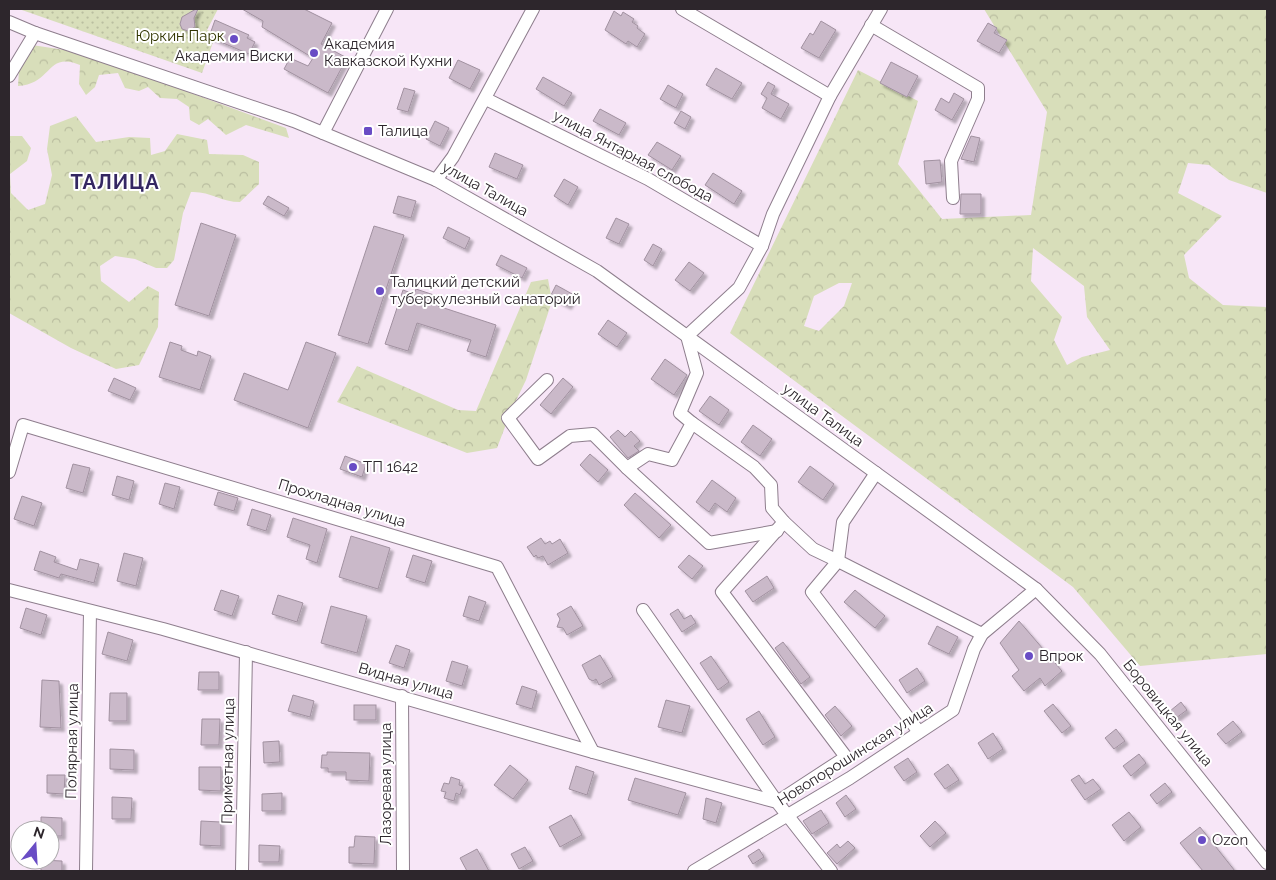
<svg xmlns="http://www.w3.org/2000/svg" width="1276" height="880" viewBox="0 0 1276 880" font-family="Raleway,sans-serif">
<style>
.forest{fill:url(#forest-crowns);fill-rule:evenodd}
.park{fill:url(#park-dots)}
.building{fill:#cab9c9;stroke:#a191a0;filter:url(#shadow)}
.lines{fill:none;stroke-linecap:round;stroke-linejoin:round}
.minor-casing{stroke:#8e7e8d;stroke-width:14}
.minor{stroke:#fff;stroke-width:12}
.poi-dot{fill:#694cc5;stroke:#fff;stroke-width:2}
.labels{text-anchor:middle;dominant-baseline:central;stroke-width:4;stroke-linejoin:round;paint-order:stroke}
.park-label{font-size:15px;fill:#313501;stroke:#fff}
.poi-label{font-size:15px;fill:#2d262c;stroke:#fff;text-anchor:start}
.street-label{font-size:15px;fill:#2d262c;stroke:#fff}
.district-label{font-size:20px;font-weight:bold;letter-spacing:1px;fill:#342762;stroke:#fff}
</style>
<defs>
<pattern id="forest-crowns" width="20" height="18" patternUnits="userSpaceOnUse" patternTransform="scale(1.25)"><rect width="20" height="18" fill="#d8deba"/><path d="M2 6a3 3 0 1 1 6 0M12 15a3 3 0 1 1 6 0" fill="none" stroke="#babea0"/></pattern>
<pattern id="park-dots" width="8" height="8" patternUnits="userSpaceOnUse" patternTransform="scale(1.25)"><rect width="8" height="8" fill="#d8deba"/><path d="M2 2h.1M6 6h.1" fill="none" stroke="#babea0" stroke-width="1.8" stroke-linecap="round"/></pattern>
<filter id="shadow"><feDropShadow dx="3.5" dy="3.5" stdDeviation="1" flood-color="#0004"/></filter>
</defs>
<rect width="100%" height="100%" fill="#f7e6f7"/>
<g class="forest">
<path d="M984,9H1267V193L1229,180L1209,165L1188,163L1178,193L1222,216L1184,255L1189,278L1223,305L1267,307V654L1140,666L1073,587L730,333L858,70L918,101L898,164L942,219L1031,215L1047,112ZM1033,248L1084,286L1087,317L1110,350L1082,357L1067,365L1054,340L1062,317L1031,281ZM839,283H852L844,306L819,331L804,326L814,296Z"/>
<path d="M32,45L65,50L123,68L286,128L289,138L246,125L226,135L208,119L199,125L190,120L189,107L177,99L160,98L148,87L139,91L125,88L118,73L99,75L95,87L86,95L79,84L80,65C46,51 53,84 18,86L19,70Z"/>
<path d="M76,116L96,142L129,137L150,138L151,155L165,151L177,134L207,140L209,154L243,155L259,162V184L240,202C221,202 210,191 191,192L183,213L174,260L167,268H156L135,259L115,256L100,266L101,281L129,302L148,286L159,292L158,327L139,365L116,369L71,348L9,313V136H22L31,148L27,161L10,174L11,193L28,210L45,204L52,175L47,149L50,126Z"/>
<path d="M548,279L552,301L526,380L511,411L497,448L467,453L337,402L357,366L458,410L476,411L531,282Z"/>
</g>
<path class="park" d="M19,9H218L207,30L216,34L202,73Z"/>
<g class="building">
<path d="M196,9H198L194,18L195,27L188,31L182,29L180,24L182,17Z"/>
<path d="M242,9H304L332,23L321,44L347,58L328,93L284,69L290,58L308,66L313,58L262,27L263,21Z"/>
<path d="M614,11L621,16L623,12L634,19L632,22L638,26L637,28L645,34L637,47L628,41L626,44L605,30Z"/>
<path d="M215,20L249,35L247,38L255,42L249,54L209,37Z"/>
<path d="M821,21L836,30L819,58L801,48L810,33L813,35Z"/>
<path d="M988,23L997,28L994,33L1007,40L999,53L977,41Z"/>
<path d="M458,60L480,70L470,89L449,78Z"/>
<path d="M891,62L918,76L907,97L880,83Z"/>
<path d="M716,68L742,83L732,99L706,85Z"/>
<path d="M543,77L572,93L564,106L536,89Z"/>
<path d="M768,82L775,86L771,94L789,104L781,119L762,108L767,98L761,94Z"/>
<path d="M668,85L683,94L676,108L660,99Z"/>
<path d="M404,88L415,91L408,112L397,109Z"/>
<path d="M954,93L964,99L952,120L935,110L941,98L949,103Z"/>
<path d="M600,109L626,123L619,135L593,121Z"/>
<path d="M681,111L691,117L685,129L674,123Z"/>
<path d="M435,121L449,128L440,146L426,139Z"/>
<path d="M971,136L980,138L974,162L961,159Z"/>
<path d="M657,142L681,156L672,170L648,155Z"/>
<path d="M495,153L523,165L517,179L489,167Z"/>
<path d="M940,160L942,182L926,184L924,161Z"/>
<path d="M713,173L742,191L734,204L705,185Z"/>
<path d="M564,179L578,187L568,205L554,196Z"/>
<path d="M961,194H981V214H960Z"/>
<path d="M268,196L289,208L284,216L263,204Z"/>
<path d="M398,196L416,201L411,218L393,213Z"/>
<path d="M616,218L629,224L619,244L606,238Z"/>
<path d="M201,223L236,235L209,316L175,305Z"/>
<path d="M374,226L404,235L368,344L338,335Z"/>
<path d="M448,227L470,238L465,249L443,238Z"/>
<path d="M653,244L662,249L653,266L644,260Z"/>
<path d="M501,255L527,268L522,278L496,265Z"/>
<path d="M689,262L704,273L690,291L675,280Z"/>
<path d="M556,285L574,295L568,306L550,297Z"/>
<path d="M416,289L440,297L438,306L496,325L486,357L467,351L471,340L417,323L408,351L385,344L403,290L414,294Z"/>
<path d="M608,320L627,333L617,347L598,334Z"/>
<path d="M170,342L182,346L181,350L197,356L198,351L211,356L200,390L159,377Z"/>
<path d="M306,342L336,353L308,428L234,400L244,373L288,390Z"/>
<path d="M665,359L687,375L674,395L651,379Z"/>
<path d="M114,378L136,388L130,400L108,391Z"/>
<path d="M563,378L573,387L551,414L540,405Z"/>
<path d="M710,396L729,410L719,425L699,411Z"/>
<path d="M753,425L772,439L760,456L741,442Z"/>
<path d="M618,430L625,437L631,431L640,441L634,446L639,451L628,458L610,437Z"/>
<path d="M590,454L608,470L598,482L580,465Z"/>
<path d="M345,456L366,464L362,477L340,469Z"/>
<path d="M73,464L90,468L83,493L66,488Z"/>
<path d="M810,466L834,484L823,500L798,482Z"/>
<path d="M117,476L134,481L129,500L112,495Z"/>
<path d="M712,480L736,498L727,512L715,503L709,512L696,502Z"/>
<path d="M165,483L180,487L174,509L159,504Z"/>
<path d="M218,492L238,498L234,511L214,505Z"/>
<path d="M635,493L671,525L659,538L624,505Z"/>
<path d="M22,496L42,503L34,526L14,519Z"/>
<path d="M252,509L271,515L266,531L247,525Z"/>
<path d="M293,518L327,529L317,563L306,559L310,545L287,537Z"/>
<path d="M351,536L390,548L378,589L339,577Z"/>
<path d="M541,538L545,544L550,541L552,544L560,539L568,553L548,565L543,556L538,558L536,555L534,557L527,547Z"/>
<path d="M40,551L56,557L54,562L77,570L80,559L99,564L94,583L61,574L59,578L34,570Z"/>
<path d="M124,553L143,558L136,586L117,581Z"/>
<path d="M413,555L432,561L425,583L406,577Z"/>
<path d="M689,555L703,566L692,579L678,567Z"/>
<path d="M767,576L774,588L753,602L745,591Z"/>
<path d="M221,590L239,596L232,616L214,610Z"/>
<path d="M855,590L885,616L875,628L844,602Z"/>
<path d="M278,595L303,603L297,622L272,614Z"/>
<path d="M469,596L486,602L479,621L463,616Z"/>
<path d="M331,606L367,616L357,653L321,643Z"/>
<path d="M571,606L583,626L567,635L563,628L557,627L560,619L557,614Z"/>
<path d="M26,608L47,615L41,635L20,628Z"/>
<path d="M678,609L684,619L691,615L696,623L682,632L670,614Z"/>
<path d="M1019,621L1062,671L1045,686L1040,678L1024,691L1012,676L1019,670L1000,643Z"/>
<path d="M937,626L958,637L949,654L928,644Z"/>
<path d="M108,632L133,640L127,661L102,654Z"/>
<path d="M783,642L810,677L801,684L775,648Z"/>
<path d="M396,645L410,650L404,668L389,663Z"/>
<path d="M600,655L613,677L599,685L596,679L593,681L589,679L582,665Z"/>
<path d="M711,656L729,682L718,690L700,663Z"/>
<path d="M452,661L468,666L462,686L446,681Z"/>
<path d="M917,668L925,681L907,693L899,680Z"/>
<path d="M199,672H219V690H198Z"/>
<path d="M42,680L59,681L61,728L40,727Z"/>
<path d="M522,686L537,691L532,709L516,704Z"/>
<path d="M110,693H127V721H109Z"/>
<path d="M293,695L314,701L310,717L288,711Z"/>
<path d="M666,700L690,706L682,733L658,727Z"/>
<path d="M1181,702L1187,710L1176,718L1170,711Z"/>
<path d="M1053,704L1071,726L1062,733L1044,711Z"/>
<rect x="354" y="705" width="22" height="15"/>
<path d="M835,706L852,726L841,736L825,715Z"/>
<path d="M759,711L775,737L763,745L746,719Z"/>
<path d="M202,719H220L219,745H201Z"/>
<path d="M1233,721L1242,732L1226,744L1217,734Z"/>
<path d="M1116,729L1125,741L1114,749L1105,738Z"/>
<path d="M993,733L1003,749L988,759L978,743Z"/>
<path d="M279,741L280,762L264,763L263,742Z"/>
<path d="M110,749L134,750V770L110,769Z"/>
<path d="M327,752L370,753L369,781L346,780V772H328V768H321L322,755H327Z"/>
<path d="M1139,754L1146,763L1131,776L1123,766Z"/>
<path d="M908,758L917,772L904,781L894,767Z"/>
<path d="M948,764L959,780L945,789L934,774Z"/>
<path d="M510,765L528,780L513,799L494,785Z"/>
<path d="M576,766L594,772L587,795L569,789Z"/>
<path d="M199,767H221V791L199,790Z"/>
<path d="M47,775H65L64,794L47,793Z"/>
<path d="M1079,775L1085,784L1093,779L1101,789L1085,800L1071,780Z"/>
<path d="M451,777L460,780L459,785L463,786L460,795L456,793L454,801L444,798L446,792L441,791L444,783L449,784Z"/>
<path d="M635,778L686,793L678,815L628,800Z"/>
<path d="M1165,783L1172,792L1157,804L1150,795Z"/>
<path d="M282,793V811H262V794Z"/>
<path d="M846,795L856,809L845,817L836,803Z"/>
<path d="M112,797L132,798L131,819H112Z"/>
<path d="M706,798L722,803L716,823L703,819Z"/>
<path d="M821,810L829,823L812,834L803,821Z"/>
<path d="M1129,812L1141,827L1124,841L1112,825Z"/>
<path d="M571,815L582,835L560,847L549,827Z"/>
<path d="M41,817L62,818V836H50V830H41Z"/>
<path d="M201,821L221,822V846L200,845Z"/>
<path d="M935,821L946,833L930,847L920,836Z"/>
<path d="M1200,827L1235,871H1203L1180,843Z"/>
<path d="M355,836L375,837L374,864L349,863V847H354Z"/>
<path d="M848,841L855,848L837,864L827,853L837,844L840,848Z"/>
<path d="M259,845L280,846L279,862H259Z"/>
<path d="M525,847L533,861L519,869L511,854Z"/>
<path d="M477,849L489,871H467L460,858Z"/>
<path d="M759,849L764,857L753,864L748,856Z"/>
<path d="M41,860L62,861V871H41Z"/>
</g>
<g class="lines">
<g class="minor-casing">
<g id="minor">
<path d="M682,9L830,96"/>
<path d="M9,22L35,33L294,121L436,180L597,271L1036,589L1100,654L1267,863"/>
<path d="M871,25L978,88V99L951,161L953,198"/>
<path d="M9,76L35,33"/>
<path d="M486,99L648,179L762,246"/>
<path d="M323,133L387,9"/>
<path d="M436,180L453,157L533,9"/>
<path d="M547,380L508,418L538,459L570,436L593,434L627,468"/>
<path d="M692,423L754,467L771,485L772,508L784,522L813,549L838,561L843,522L876,473"/>
<path d="M9,472L23,425L497,567L593,752"/>
<path d="M777,531L709,543L627,468L648,454L672,460L692,423L680,413L697,373L687,336L739,288L762,246L773,214L830,96L881,9"/>
<path d="M9,590L163,629L593,752L777,802L831,871"/>
<path d="M643,610L777,802L846,757L722,592L784,522"/>
<path d="M402,696L403,871"/>
<path d="M919,732L812,592L838,561L982,634"/>
<path d="M86,871L90,611"/>
<path d="M242,871L246,652"/>
<path d="M694,871L850,778L953,710L974,649L982,634L1036,589"/>
</g>
</g>
<use href="#minor" class="minor"/>
</g>
<g class="poi-dot">
<circle cx="234" cy="39" r="5"/>
<circle cx="314" cy="53" r="5"/>
<rect x="363" y="126" width="10" height="10" rx="2.5"/>
<circle cx="380" cy="291" r="5"/>
<circle cx="353" cy="467" r="5"/>
<circle cx="1029" cy="656" r="5"/>
<circle cx="1202" cy="840" r="5"/>
</g>
<g class="labels">
<g class="park-label">
<text x="180" y="36">Юркин Парк</text>
</g>
<g class="poi-label">
<text x="324" y="44">Академия<tspan x="324" dy="17">Кавказской Кухни</tspan></text>
<text x="234" y="56" text-anchor="middle">Академия Виски</text>
<text x="378" y="131">Талица</text>
<text x="390" y="282">Талицкий детский<tspan x="390" dy="17">туберкулезный санаторий</tspan></text>
<text x="363" y="467">ТП 1642</text>
<text x="1039" y="656">Впрок</text>
<text x="1212" y="840">Ozon</text>
</g>
<g class="street-label">
<text transform="translate(633 156) rotate(28)">улица Янтарная слобода</text>
<text transform="translate(485 189) rotate(29)">улица Талица</text>
<text transform="translate(823 415) rotate(36)">улица Талица</text>
<text transform="translate(342 503) rotate(17)">Прохладная улица</text>
<text transform="translate(406 681) rotate(16)">Видная улица</text>
<text transform="translate(1168 713) rotate(51)">Боровицкая улица</text>
<text transform="translate(72 741) rotate(-89)">Полярная улица</text>
<text transform="translate(855 754) rotate(-32)">Новопорошинская улица</text>
<text transform="translate(228 761) rotate(-89)">Приметная улица</text>
<text transform="translate(386 784) rotate(-90)">Лазоревая улица</text>
</g>
<g class="district-label">
<text x="115" y="182">ТАЛИЦА</text>
</g>
</g>
<rect width="1276" height="880" fill="none" stroke="#2d262c" stroke-width="20"/>
<g transform="translate(35 845) rotate(18)"><circle r="24" fill="#ffffff" stroke="#aba8ab"/>
<path d="M0-4L9 19L0 12L-9 19Z" fill="#694cc5"/>
<text y="-8" font-size="14" font-weight="bold" text-anchor="middle" fill="#2d262c">N</text>
</g>
</svg>
